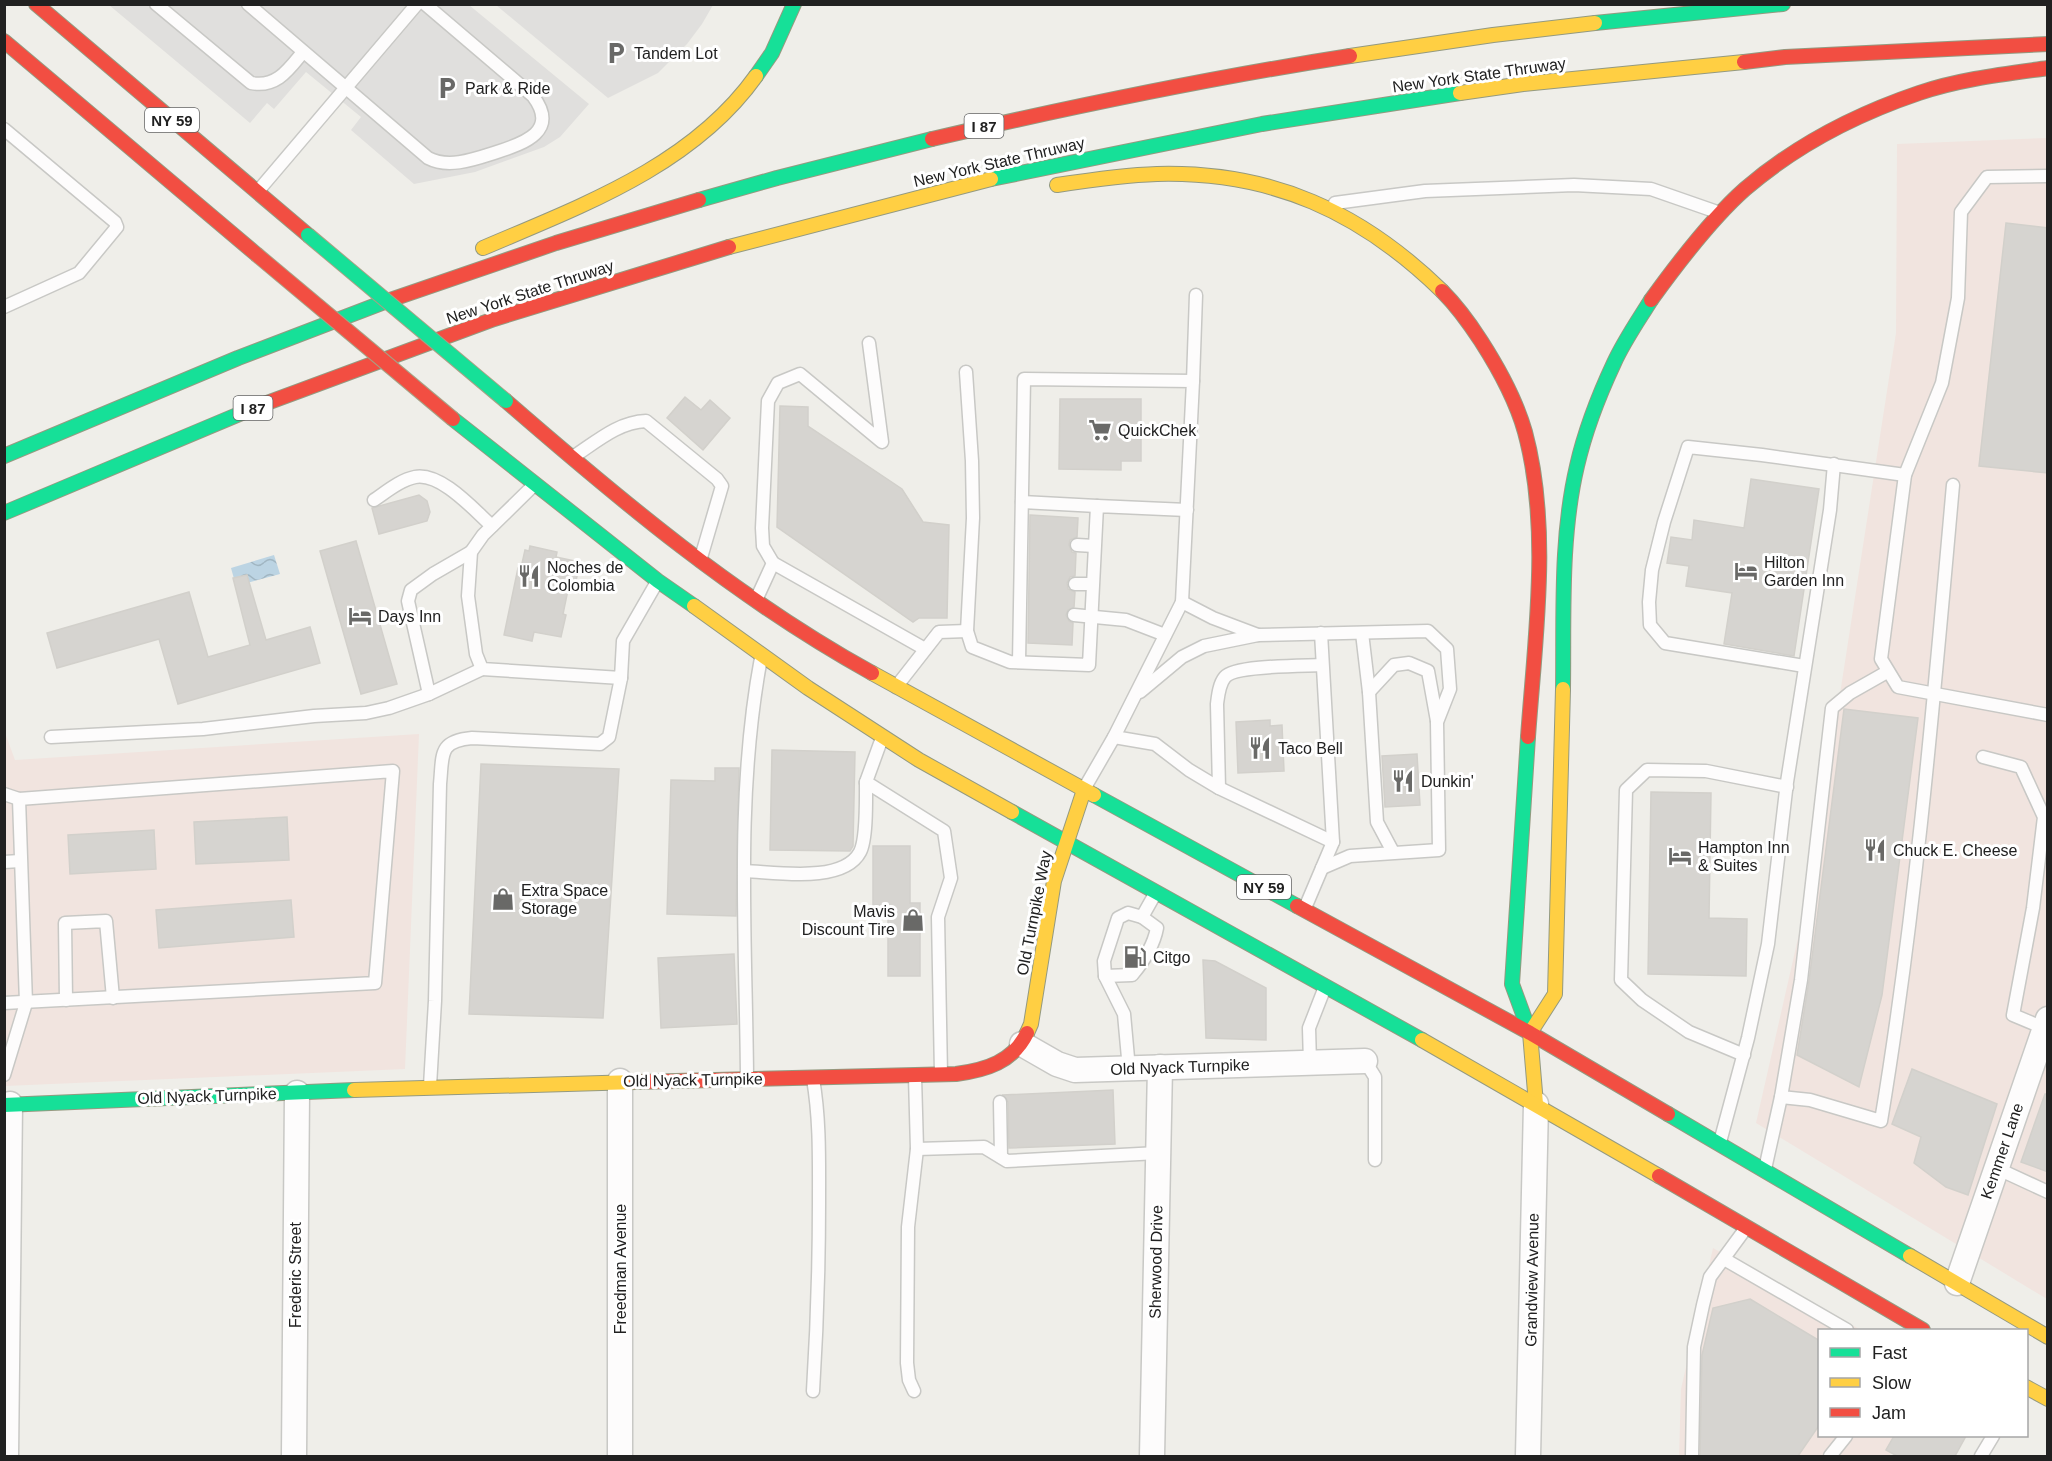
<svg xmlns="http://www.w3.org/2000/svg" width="2052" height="1461" viewBox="0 0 2052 1461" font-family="Arial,sans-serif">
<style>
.commercial{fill:#f1e4df}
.parking{fill:#e0dfdd}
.water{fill:url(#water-waves)}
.building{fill:#d6d4d0;stroke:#d2d0cb;stroke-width:1.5}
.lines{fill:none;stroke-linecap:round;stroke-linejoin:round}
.lane-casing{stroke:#c8c8c5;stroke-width:15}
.street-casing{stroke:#c8c8c5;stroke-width:27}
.fast-casing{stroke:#949a80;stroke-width:16}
.slow-casing{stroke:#949a80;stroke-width:16}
.jam-casing{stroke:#949a80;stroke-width:16}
.lane{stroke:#fdfcfc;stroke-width:12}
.street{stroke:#fdfcfc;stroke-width:24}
.fast{stroke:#16e098;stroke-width:14}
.slow{stroke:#ffcf43;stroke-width:14}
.jam{stroke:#f24e42;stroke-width:14}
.fast-bridge-casing{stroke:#a6a185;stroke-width:16;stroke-linecap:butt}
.jam-bridge-casing{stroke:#a6a185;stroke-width:16;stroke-linecap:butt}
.fast-bridge{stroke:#16e098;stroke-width:14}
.jam-bridge{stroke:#f24e42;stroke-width:14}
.labels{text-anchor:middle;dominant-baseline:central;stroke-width:6;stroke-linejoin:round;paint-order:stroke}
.shield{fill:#fff;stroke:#646464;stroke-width:1.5}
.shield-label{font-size:15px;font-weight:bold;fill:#212121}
.poi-label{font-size:16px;fill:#212121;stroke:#fff;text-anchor:start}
.street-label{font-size:16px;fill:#212121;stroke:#fff}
</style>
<defs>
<pattern id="water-waves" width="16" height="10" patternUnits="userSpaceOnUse" patternTransform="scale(1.5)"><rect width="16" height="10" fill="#bcd4e3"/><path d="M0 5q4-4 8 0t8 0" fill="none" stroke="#a1b6c2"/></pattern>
</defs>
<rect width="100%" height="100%" fill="#efeee9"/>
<g class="commercial">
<path d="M2047,138V1299L1756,1123L1811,881L1896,333L1897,144Z"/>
<path d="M4,730L15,760L419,734L405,1069L5,1086Z"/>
<path d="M1713,1248L1861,1330H1820V1436H1902L1889,1456H1679L1681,1389Z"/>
</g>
<g class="parking">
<path d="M109,5H469L589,104L560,137L544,147L475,172L414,184L351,130L361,117L306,72L274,109L267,103L250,123Z"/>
<path d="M496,5H713L702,24L687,44L658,73L608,98Z"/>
</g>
<path class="water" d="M274,555L280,574L236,586L231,568Z"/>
<g class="building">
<path d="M2006,223L2048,228V473L1979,466Z"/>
<path d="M685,397L701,410L710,400L730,418L703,450L667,418Z"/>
<path d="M1060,399H1141V461H1121V470L1059,469Z"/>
<path d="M780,406L808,407V426L902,489L923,522L949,525L947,618H919L913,622L777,527Z"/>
<path d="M1751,479L1819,489L1794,656L1724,644L1732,593L1686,586L1689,566L1667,563L1671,537L1692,540L1694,520L1744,528Z"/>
<path d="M419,495L427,501L430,512L427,521L379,534L372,508Z"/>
<path d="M1030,515L1078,518L1077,537L1070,540L1069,545L1072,552L1076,553L1075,576L1070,577L1067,583L1068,589L1075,592L1074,607L1068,610L1066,615L1069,621L1073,623L1072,645L1028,643Z"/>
<path d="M356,541L397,684L361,694L320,551Z"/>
<path d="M530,546L557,552L556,557L580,562L576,581L570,580L563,614L566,615L561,637L534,632L532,641L504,635L518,568H521L525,550L529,551Z"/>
<path d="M247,575L266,640L310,627L320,663L178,704L159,639L57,668L47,633L189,592L208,657L250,645L233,578Z"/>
<path d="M1844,709L1918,718L1882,995L1859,1087L1797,1055L1809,981Z"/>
<path d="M1270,720V726L1282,725L1284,771L1238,773L1236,722Z"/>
<path d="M772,750L855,752L853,846L850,851L770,850Z"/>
<path d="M1417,754L1420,805L1385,807L1382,756Z"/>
<path d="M481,764L619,769L603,1018L469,1014Z"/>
<path d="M715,768H739L736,916L667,914L671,780L715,781Z"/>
<path d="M1651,792L1711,793L1709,918L1747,919L1746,976L1648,974Z"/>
<path d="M287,817L289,860L196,864L194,822Z"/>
<path d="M154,830L156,869L70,874L68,835Z"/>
<path d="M873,846H910V903H920V976H888V905H873Z"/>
<path d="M291,900L294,937L159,948L156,910Z"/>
<path d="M734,954L737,1024L661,1028L658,958Z"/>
<path d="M1203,960L1215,961L1266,988V1040L1206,1038Z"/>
<path d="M1912,1069L1997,1104L1968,1195L1946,1187L1914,1163L1921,1137L1892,1124Z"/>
<path d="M1113,1090L1115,1144L1009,1148L1008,1102L1003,1095Z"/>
<path d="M2045,1094H2048V1172L2021,1162Z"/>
<path d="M1750,1299L1820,1341V1424L1798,1456H1700L1702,1355L1713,1308Z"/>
<path d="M1894,1436H1966L1955,1456H1897L1886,1450Z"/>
</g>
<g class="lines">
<g class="lane-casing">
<g id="lane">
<path d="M156,4L251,83C277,88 289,69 303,52"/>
<path d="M248,4L428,158C449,169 475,159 497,152C525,143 559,131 533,96L425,4"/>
<path d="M4,129L115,222L117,227L79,273L4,307"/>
<path d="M2048,176L1987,177L1961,212L1958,298L1942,383L1905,475L1881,659L1898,687L2048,715"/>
<path d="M258,191L417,4"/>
<path d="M1335,203L1425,191L1574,185L1651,189L1720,213"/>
<path d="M966,372L972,461L973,518L967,631L972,647L1010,662L1089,665L1097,506L1187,510"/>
<path d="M1193,381L1196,295"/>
<path d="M573,457C596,442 618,422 646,421L717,479L722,486L700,561"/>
<path d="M534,485L483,535L471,552L468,596L476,654L482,669L621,678L623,641L657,582"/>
<path d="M374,500C386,492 400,480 415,477C441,472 474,510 492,526"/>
<path d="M1022,502L1097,506"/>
<path d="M1077,545L1094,546"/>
<path d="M773,563L763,546L762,528L768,401L778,383L800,374L882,442L869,343"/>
<path d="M1075,584H1092"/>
<path d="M756,600L773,563L925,649"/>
<path d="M1182,602L1213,618L1258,635L1428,631L1447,649L1450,689L1437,722L1439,850L1350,856L1322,868"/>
<path d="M1074,615L1126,620L1165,635"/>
<path d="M1362,633L1369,692L1377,822L1393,852"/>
<path d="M1019,662L1024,379L1193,381L1182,602L1114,737L1084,789"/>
<path d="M1804,666L1665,643L1650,625L1649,602L1652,570L1664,522L1688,447L1762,455L1905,475"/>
<path d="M896,687L939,632L967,631"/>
<path d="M1140,692L1182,657L1204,646L1258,635"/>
<path d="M1369,692L1394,665L1409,663L1428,671L1437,721"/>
<path d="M429,694L408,601L411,590L433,574L471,552"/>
<path d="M51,737L203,729L314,716L366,713L389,708L429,694L482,669"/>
<path d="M1114,737L1155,744L1189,770L1219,788L1333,842"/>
<path d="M882,738L866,782L944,831L951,878L938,917L941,1074"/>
<path d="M1983,757L2021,767L2044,817L2033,908L2013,1015L2044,1028"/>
<path d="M1219,788L1217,704C1218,696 1219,684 1225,677C1235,665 1304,666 1322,665"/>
<path d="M4,794L19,799L393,771L375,983L4,1003"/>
<path d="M4,862L20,861"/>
<path d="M745,871C775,872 843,884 860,852C867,839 866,799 866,782"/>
<path d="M1305,908L1333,842L1321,633"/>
<path d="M1105,976L1132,975C1143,962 1154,944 1157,928L1142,917"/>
<path d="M66,1000L65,923L106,921L113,998"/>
<path d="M1744,1055L1689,1032L1642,1000L1621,980L1626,790L1647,770L1706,771L1787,787"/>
<path d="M1365,1061L1375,1077V1160"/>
<path d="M1310,1063L1309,1028L1325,987"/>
<path d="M1129,1069L1124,1014L1105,976L1104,961L1118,918L1128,913L1142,917L1155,894"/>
<path d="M4,1075L26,1003L19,799"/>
<path d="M747,1077C746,938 735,796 761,658"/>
<path d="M430,1086L435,1001L440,784C443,755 438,741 472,738L600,744L609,737L621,678"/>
<path d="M1781,1097L1810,1100L1881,1121C1916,911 1934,697 1953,485"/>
<path d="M1000,1102L1001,1157"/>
<path d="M1720,1142L1748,1038L1768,944L1787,782L1830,510L1834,464"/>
<path d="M917,1149L984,1147L1007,1161L1158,1153"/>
<path d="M1996,1168L2048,1192"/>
<path d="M1765,1169L1781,1097L1801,980L1832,708L1850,693L1887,672"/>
<path d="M1724,1259L1847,1330"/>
<path d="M813,1391C817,1328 819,1265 819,1202C819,1161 820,1119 813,1079"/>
<path d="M914,1391L909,1380L907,1363L908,1227L917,1149L915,1077"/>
<path d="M1692,1456L1694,1347L1703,1305L1710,1277L1746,1228"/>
<path d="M1830,1456L1846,1436"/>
<path d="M1981,1456L1993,1436"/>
</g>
</g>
<g class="street-casing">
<g id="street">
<path d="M1022,1044L1057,1064L1075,1070L1365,1061"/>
<path d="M620,1081V1456"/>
<path d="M1957,1283L2048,1019"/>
<path d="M6,1456L10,1104"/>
<path d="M294,1456L297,1093"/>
<path d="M1152,1456L1160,1067"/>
<path d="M1528,1456L1536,1104"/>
</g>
</g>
<g class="fast-casing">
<g id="fast">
<path d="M1595,23L1783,4"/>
<path d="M756,76L772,53L794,4"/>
<path d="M991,179L1262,124L1460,93"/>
<path d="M699,200L777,178L932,139"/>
<path d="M453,419L658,581L694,606"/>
<path d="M4,456L238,358L387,301"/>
<path d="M4,513L256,407"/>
<path d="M1563,689C1564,615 1560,538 1577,466C1585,431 1599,395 1614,363C1624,341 1638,321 1651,300"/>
<path d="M1528,737L1512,984L1530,1033"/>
<path d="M1094,795L1297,906"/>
<path d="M1012,812L1422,1040"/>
<path d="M4,1105L354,1090"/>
<path d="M1668,1114L1910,1256"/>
</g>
</g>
<g class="slow-casing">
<g id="slow">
<path d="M1350,56L1493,35L1595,23"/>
<path d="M1460,93L1523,84L1744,62"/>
<path d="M1057,185C1090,180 1124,175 1157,174C1272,171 1361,212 1442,291"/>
<path d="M729,247L991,179"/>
<path d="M483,248C581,206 692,166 756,76"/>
<path d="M694,606L808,688L919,760L1012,812"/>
<path d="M872,673L1094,795"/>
<path d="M1027,1033L1031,1024L1054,881L1084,790"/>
<path d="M1530,1033L1536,1104"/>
<path d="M1530,1033L1555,994L1563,689"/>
<path d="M1422,1040L1659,1176"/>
<path d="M354,1090L636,1082"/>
<path d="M1910,1256L2048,1337"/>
<path d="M2026,1387L2048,1399"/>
</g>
</g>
<g class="jam-casing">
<g id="jam">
<path d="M36,4L308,235"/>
<path d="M4,41L256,254"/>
<path d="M1744,62L1785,57L2048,44"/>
<path d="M932,139C1070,107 1209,78 1350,56"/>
<path d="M1442,291C1457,306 1470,324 1481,341C1499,369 1516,400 1525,432C1551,528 1535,638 1528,737"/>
<path d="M1651,300C1677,264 1711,219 1745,189C1795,146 1857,114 1919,93C1960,79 2005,74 2048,68"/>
<path d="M387,301L556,243L699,200"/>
<path d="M506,401C621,501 738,599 872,673"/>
<path d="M256,407L494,319L729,247"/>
<path d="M1297,906L1530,1033L1668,1114"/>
<path d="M636,1082L956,1074C986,1070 1013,1062 1027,1033"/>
<path d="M1659,1176L1923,1330"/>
</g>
</g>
<use href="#lane" class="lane"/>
<use href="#street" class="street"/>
<use href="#fast" class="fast"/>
<use href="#slow" class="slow"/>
<use href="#jam" class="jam"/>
<g class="fast-bridge-casing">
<path id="fast-bridge" d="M308,235L506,401"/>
</g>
<g class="jam-bridge-casing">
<path id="jam-bridge" d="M256,254L453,419"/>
</g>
<use href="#fast-bridge" class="fast-bridge"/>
<use href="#jam-bridge" class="jam-bridge"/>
</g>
<defs>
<g id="parking-bare" transform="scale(1.8)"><path d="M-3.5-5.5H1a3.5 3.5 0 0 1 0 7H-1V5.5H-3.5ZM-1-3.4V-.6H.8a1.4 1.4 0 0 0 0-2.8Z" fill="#696967" stroke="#fff" stroke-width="2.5" paint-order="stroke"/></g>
<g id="supermarket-bare" transform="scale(1.8)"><path d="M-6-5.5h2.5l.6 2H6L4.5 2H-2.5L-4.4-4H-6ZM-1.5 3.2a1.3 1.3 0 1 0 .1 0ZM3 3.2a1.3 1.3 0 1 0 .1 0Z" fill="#696967" stroke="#fff" stroke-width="2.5" paint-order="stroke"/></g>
<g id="hotel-bare" transform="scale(1.8)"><path d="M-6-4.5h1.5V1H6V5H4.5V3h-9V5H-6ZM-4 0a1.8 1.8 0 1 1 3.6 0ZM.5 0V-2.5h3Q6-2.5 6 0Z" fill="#696967" stroke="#fff" stroke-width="2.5" paint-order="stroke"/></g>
<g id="restaurant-bare" transform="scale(1.8)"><path d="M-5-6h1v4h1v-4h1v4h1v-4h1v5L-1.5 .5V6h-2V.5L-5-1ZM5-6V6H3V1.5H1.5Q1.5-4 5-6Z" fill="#696967" stroke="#fff" stroke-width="2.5" paint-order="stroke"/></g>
<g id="shop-bare" transform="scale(1.8)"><path d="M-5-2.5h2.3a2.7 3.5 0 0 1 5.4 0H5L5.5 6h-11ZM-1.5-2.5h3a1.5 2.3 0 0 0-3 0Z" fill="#696967" stroke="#fff" stroke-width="2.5" paint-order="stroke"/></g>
<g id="fuel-bare" transform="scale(1.8)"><path d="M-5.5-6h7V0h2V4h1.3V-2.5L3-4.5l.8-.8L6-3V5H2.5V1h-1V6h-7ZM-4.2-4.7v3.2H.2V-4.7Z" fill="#696967" stroke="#fff" stroke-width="2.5" paint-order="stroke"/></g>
</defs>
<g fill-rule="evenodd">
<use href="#parking-bare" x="616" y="53"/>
<use href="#parking-bare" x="447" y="88"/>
<use href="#supermarket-bare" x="1100" y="430"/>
<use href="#hotel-bare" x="1746" y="571"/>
<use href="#restaurant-bare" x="529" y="576"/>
<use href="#hotel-bare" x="360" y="616"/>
<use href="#restaurant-bare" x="1260" y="748"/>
<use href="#restaurant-bare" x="1403" y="781"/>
<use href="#restaurant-bare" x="1875" y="850"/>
<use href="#hotel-bare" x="1680" y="856"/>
<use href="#shop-bare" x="503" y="899"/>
<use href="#shop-bare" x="913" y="920"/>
<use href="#fuel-bare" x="1135" y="957"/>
</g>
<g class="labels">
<g class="shield">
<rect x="145" y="108" width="54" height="24" rx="4.5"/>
<rect x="964.5" y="114" width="39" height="24" rx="4.5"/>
<rect x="233.5" y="396" width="39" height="24" rx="4.5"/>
<rect x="1237" y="875" width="54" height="24" rx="4.5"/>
</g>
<g class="shield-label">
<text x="172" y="120">NY 59</text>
<text x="984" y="126">I 87</text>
<text x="253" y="408">I 87</text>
<text x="1264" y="887">NY 59</text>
</g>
<g class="poi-label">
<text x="634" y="53">Tandem Lot</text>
<text x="465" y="88">Park &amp; Ride</text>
<text x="1118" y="430">QuickChek</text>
<text x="1764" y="562">Hilton<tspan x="1764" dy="18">Garden Inn</tspan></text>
<text x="547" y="567">Noches de<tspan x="547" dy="18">Colombia</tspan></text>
<text x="378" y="616">Days Inn</text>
<text x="1278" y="748">Taco Bell</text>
<text x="1421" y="781">Dunkin'</text>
<text x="1698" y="847">Hampton Inn<tspan x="1698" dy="18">&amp; Suites</tspan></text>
<text x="1893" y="850">Chuck E. Cheese</text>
<text x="521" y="890">Extra Space<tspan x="521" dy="18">Storage</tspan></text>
<text x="895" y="911" text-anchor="end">Mavis<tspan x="895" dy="18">Discount Tire</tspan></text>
<text x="1153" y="957">Citgo</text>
</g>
<g class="street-label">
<text transform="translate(1479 75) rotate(-8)">New York State Thruway</text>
<text transform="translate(999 162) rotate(-13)">New York State Thruway</text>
<text transform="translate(530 292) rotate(-18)">New York State Thruway</text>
<text transform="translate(1034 913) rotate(-79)">Old Turnpike Way</text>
<text transform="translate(1180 1067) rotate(-2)">Old Nyack Turnpike</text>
<text transform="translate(693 1080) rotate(-1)">Old Nyack Turnpike</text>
<text transform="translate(207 1096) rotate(-2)">Old Nyack Turnpike</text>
<text transform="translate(2002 1151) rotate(-71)">Kemmer Lane</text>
<text transform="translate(1156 1262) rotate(-89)">Sherwood Drive</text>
<text transform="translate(620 1269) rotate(-90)">Freedman Avenue</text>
<text transform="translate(295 1275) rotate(-90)">Frederic Street</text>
<text transform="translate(1532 1280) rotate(-89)">Grandview Avenue</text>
</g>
</g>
<rect width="2052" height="1461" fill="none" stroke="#212121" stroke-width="12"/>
<rect x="1818" y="1329" width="210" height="108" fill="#ffffff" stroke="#a6a6a6" stroke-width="1.5"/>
<rect x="1830" y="1348" width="30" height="9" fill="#16e098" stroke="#a6a6a6" stroke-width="1.5"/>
<text x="1872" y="1359" font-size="18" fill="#212121">Fast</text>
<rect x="1830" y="1378" width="30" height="9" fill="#ffcf43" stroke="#a6a6a6" stroke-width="1.5"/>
<text x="1872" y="1389" font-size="18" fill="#212121">Slow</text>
<rect x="1830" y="1408" width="30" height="9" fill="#f24e42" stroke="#a6a6a6" stroke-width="1.5"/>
<text x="1872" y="1419" font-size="18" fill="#212121">Jam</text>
</svg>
